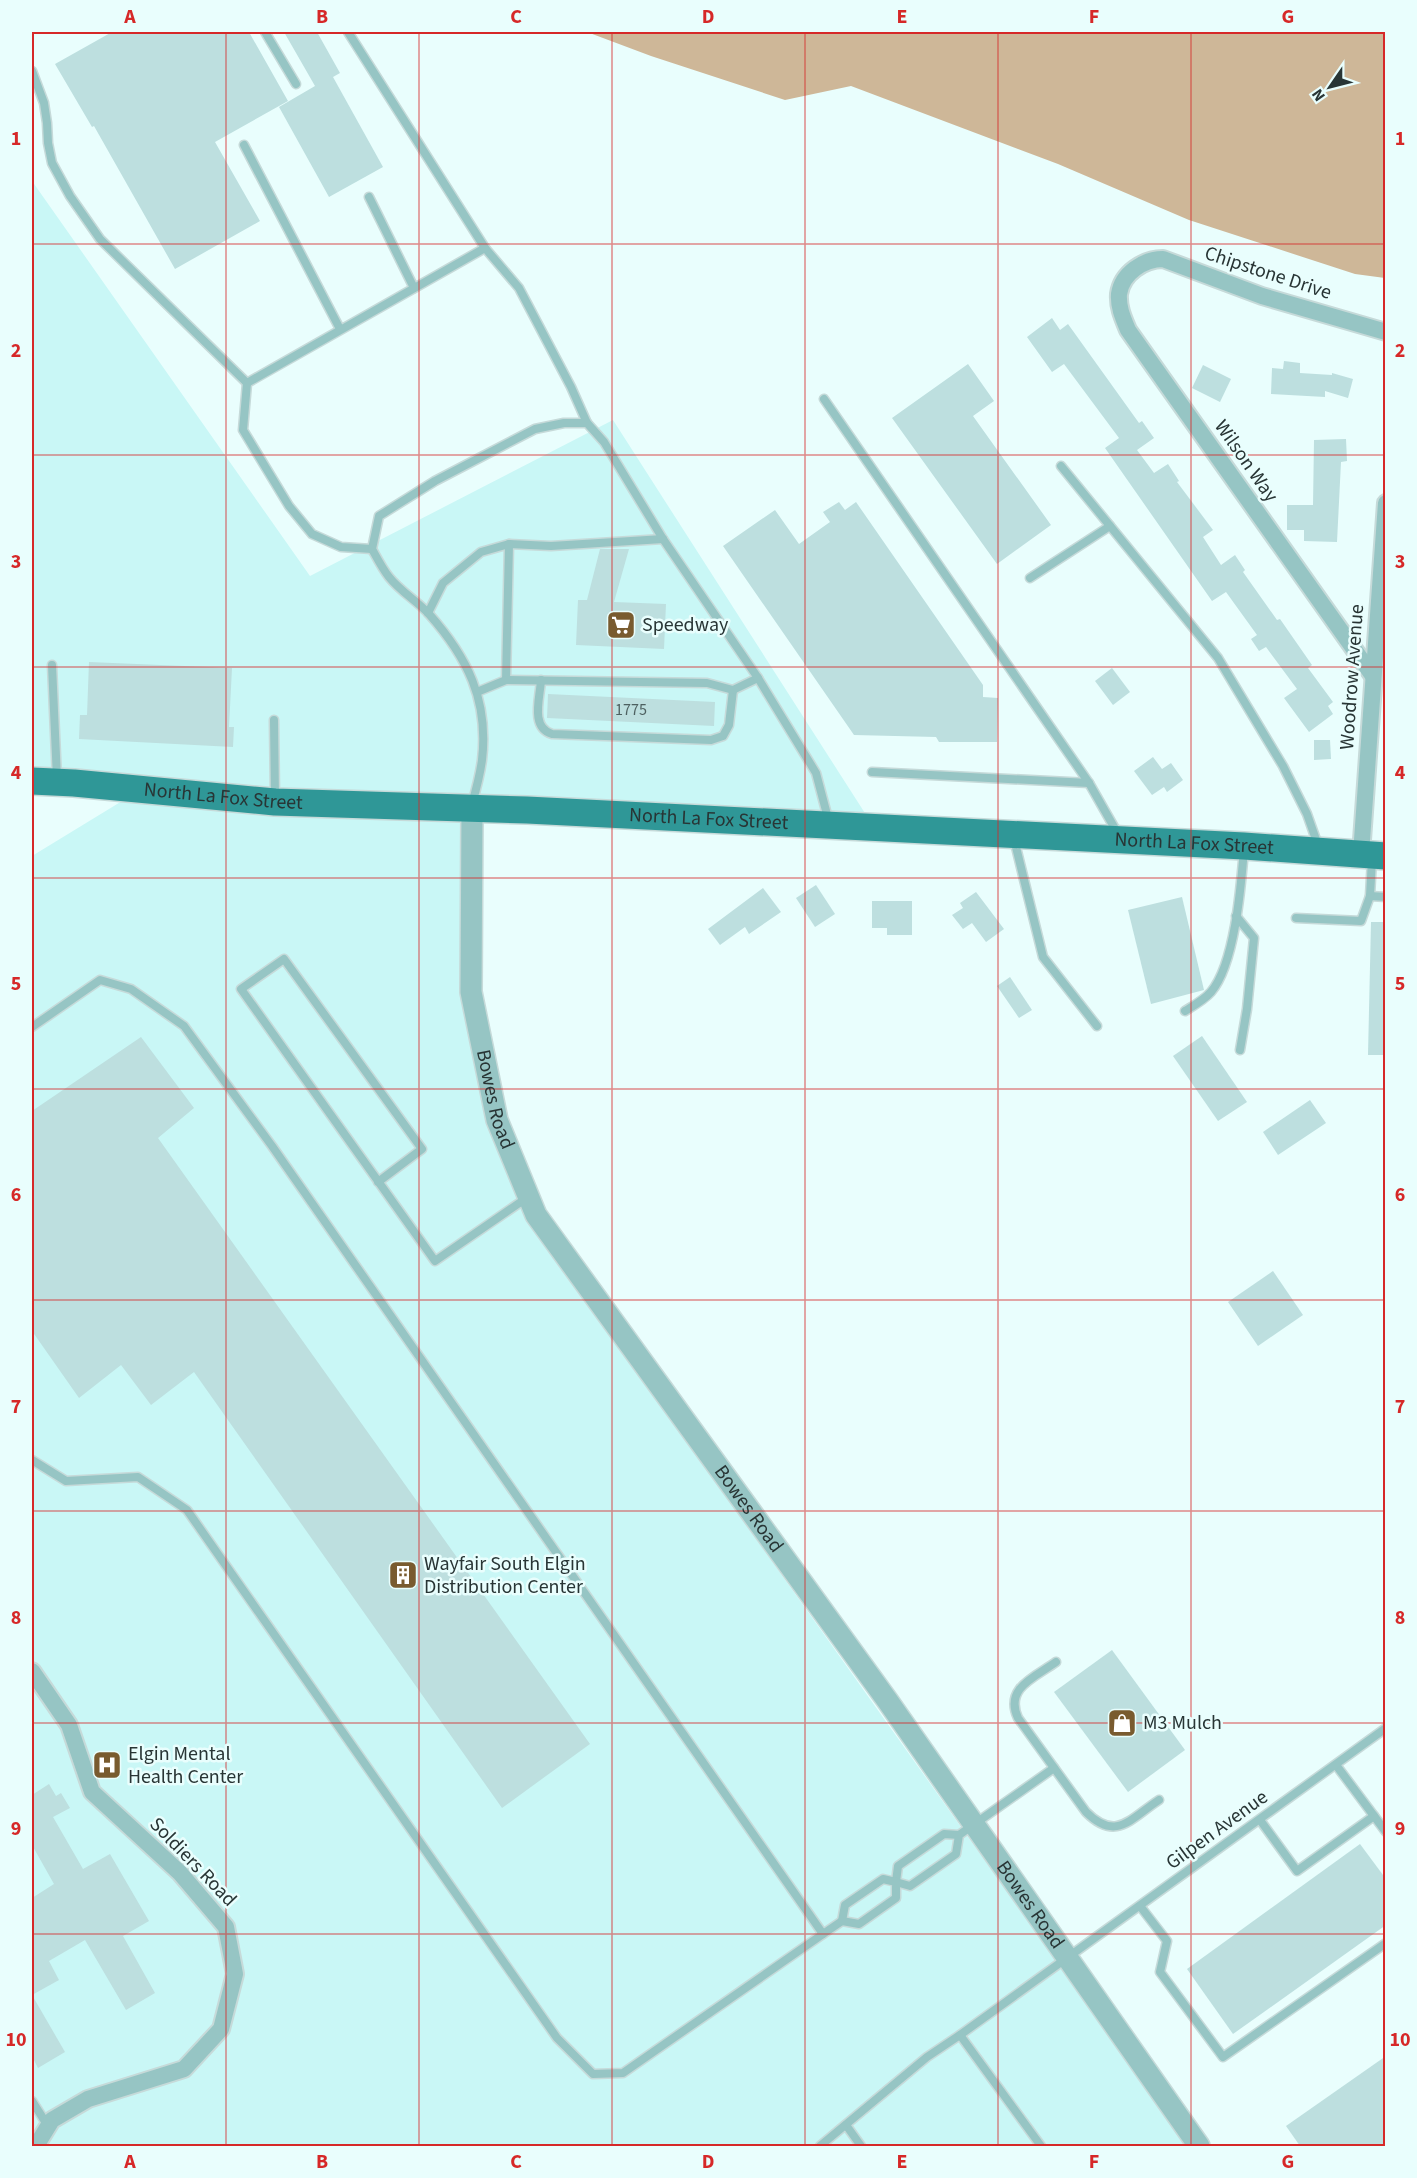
<svg xmlns="http://www.w3.org/2000/svg" width="1417" height="2178" viewBox="0 0 1417 2178" font-family="'Source Sans 3',sans-serif">
<style>
.built{fill:#c9f7f6}
.water{fill:#ceb798}
.building{fill:#bddfdf}
.lines{fill:none;stroke-linecap:round;stroke-linejoin:round}
.service-casing{stroke:#c6dad9;stroke-width:11}
.minor-casing{stroke:#c6dad9;stroke-width:20}
.tertiary-casing{stroke:#c6dad9;stroke-width:24}
.primary-casing{stroke:#c6dad9;stroke-width:30}
.service{stroke:#96c5c4;stroke-width:8}
.minor{stroke:#96c5c4;stroke-width:16}
.tertiary{stroke:#96c5c4;stroke-width:21}
.primary{stroke:#2f9797;stroke-width:27}
.grid{fill:none;stroke:#d62828;stroke-width:1.5;stroke-opacity:0.55}
.labels{text-anchor:middle;dominant-baseline:central;stroke-width:5;stroke-linejoin:round;paint-order:stroke}
.number-label{font-size:16px;fill:#4d6060}
.street-label{font-size:20px;fill:#283535;stroke:#e9fefd}
.poi-label{font-size:20px;fill:#283535;stroke:#e9fefd;text-anchor:start}
.neatline{fill:none;stroke:#d62828;stroke-width:2}
.grid-label{font-size:20px;text-anchor:middle;font-weight:bold;fill:#d62828}
</style>
<rect width="100%" height="100%" fill="#e9fefd"/>
<g class="built">
<path d="M32,181L310,576L613,420L870,821L32,782Z"/>
<path d="M127,798L465,816L464,993L532,1224L1188,2146H32V856Z"/>
</g>
<path class="water" d="M587,32H1385V278L1355,274L1189,220L1058,164L851,86L785,100L651,56Z"/>
<g class="building">
<path d="M112,32H249L288,101L215,142L260,221L175,269L94,126L92,127L55,64Z"/>
<path d="M284,32H317L340,73L333,77L383,167L329,197L279,107L315,86Z"/>
<path d="M1052,318L1060,330L1068,324L1139,423L1142,421L1154,438L1137,450L1154,473L1168,464L1179,481L1177,482L1213,530L1203,537L1221,565L1235,555L1245,570L1243,572L1277,620L1280,619L1312,665L1308,668L1333,702L1328,706L1333,714L1309,732L1284,698L1297,689L1266,647L1259,651L1251,639L1257,635L1226,592L1212,601L1105,448L1119,438L1064,364L1052,372L1027,337Z"/>
<path d="M1284,361L1300,363V373L1332,375V373L1353,379L1348,398L1325,391V397L1271,394L1272,368L1283,369Z"/>
<path d="M968,364L994,401L973,416L1051,525L997,564L892,418Z"/>
<path d="M1203,365L1231,379L1220,402L1192,388Z"/>
<path d="M1346,439L1347,461L1341,462L1337,542L1304,541V530H1287V505H1313L1314,440Z"/>
<path d="M839,502L845,510L856,502L983,685V697L998,698L997,742H939L936,737L854,735L723,546L775,510L799,544L830,522L823,512Z"/>
<path d="M600,549H629L614,602L666,604L664,649L576,645L578,600H587Z"/>
<path d="M89,662L232,668L229,727H234L233,747L79,739L80,715H87Z"/>
<path d="M1112,668L1130,692L1113,705L1095,681Z"/>
<path d="M548,694L715,702L714,726L547,718Z"/>
<path d="M1314,740H1330L1331,759L1314,760Z"/>
<path d="M1153,757L1162,769L1171,763L1183,780L1167,792L1164,787L1152,795L1134,771Z"/>
<path d="M816,885L835,914L815,927L796,898Z"/>
<path d="M763,888L781,912L749,934L745,927L720,945L708,929Z"/>
<path d="M976,892L1004,929L986,942L972,923L963,929L952,915L963,908L960,903Z"/>
<path d="M1182,897L1204,990L1151,1004L1128,910Z"/>
<path d="M872,901H912V935H887V928H872Z"/>
<path d="M1371,922H1386V1055H1368Z"/>
<path d="M1010,977L1032,1010L1019,1018L997,986Z"/>
<path d="M1202,1036L1247,1102L1218,1121L1173,1056Z"/>
<path d="M141,1037L194,1108L158,1138L590,1744L502,1808L194,1372L151,1405L121,1365L79,1398L32,1331V1111Z"/>
<path d="M1310,1100L1326,1123L1278,1155L1263,1132Z"/>
<path d="M1273,1271L1303,1315L1258,1346L1228,1302Z"/>
<path d="M1112,1650L1185,1750L1128,1792L1054,1692Z"/>
<path d="M49,1784L56,1796L61,1793L70,1808L53,1817L83,1869L110,1854L149,1921L123,1936L155,1993L126,2010L85,1940L49,1961L59,1980L32,1995L65,2052L38,2068L32,2056V1898L54,1884L32,1845V1795Z"/>
<path d="M1360,1844L1386,1879V1925L1233,2034L1187,1969Z"/>
<path d="M1386,2056V2146H1300L1286,2126Z"/>
</g>
<g class="lines">
<g class="service-casing">
<g id="service">
<path d="M265,32L296,84"/>
<path d="M348,32L485,248L519,288L571,387L587,423"/>
<path d="M32,71L44,103L47,123L48,143L52,163L70,196L100,239L247,383"/>
<path d="M244,145L340,329"/>
<path d="M369,197L414,288"/>
<path d="M824,399L1089,783L1118,834"/>
<path d="M1061,466L1218,658L1283,766L1307,814L1319,848"/>
<path d="M372,549L341,547L312,534L289,506L243,430L247,383L485,248"/>
<path d="M1030,578L1110,526"/>
<path d="M428,613L443,583L481,552L509,544L551,546L663,539"/>
<path d="M52,665L57,779"/>
<path d="M506,680L509,544"/>
<path d="M541,680C540,698 530,727 552,734L711,740L723,736L729,725L733,690"/>
<path d="M477,692L506,680L707,683L733,690L758,678"/>
<path d="M274,720L275,798"/>
<path d="M872,772L1089,783"/>
<path d="M472,804C476,790 480,775 482,760C489,700 467,657 429,614C417,601 400,591 389,577C382,568 377,558 372,549L379,516L435,481L535,429L564,423H587L604,442L663,539L758,678L816,773L829,822"/>
<path d="M1014,839L1043,957L1097,1026"/>
<path d="M1370,896L1386,897"/>
<path d="M1236,916L1254,938L1247,1009L1240,1050"/>
<path d="M1296,918L1361,921L1370,896L1372,859"/>
<path d="M1185,1011C1193,1006 1204,1000 1211,992C1235,964 1241,886 1244,849"/>
<path d="M32,1027L100,980L131,989L184,1026L272,1146L823,1934L842,1921"/>
<path d="M378,1182L422,1149L284,959L241,989L435,1261L528,1197"/>
<path d="M32,1460L66,1481L138,1477L187,1510L557,2038L593,2074L623,2073L823,1934"/>
<path d="M1056,1662C1035,1677 1004,1688 1018,1718L1086,1812C1116,1842 1130,1819 1159,1800"/>
<path d="M1336,1765L1386,1832"/>
<path d="M1260,1820L1297,1871L1374,1816"/>
<path d="M959,1835L956,1854L910,1886L896,1882L898,1866L944,1834L959,1835L1054,1768"/>
<path d="M883,1879L896,1882V1898L859,1924L842,1921L845,1905Z"/>
<path d="M1140,1906L1167,1941L1160,1972L1223,2057L1386,1943"/>
<path d="M32,2101L48,2126"/>
<path d="M846,2125L861,2146"/>
<path d="M820,2146L927,2057L960,2035"/>
<path d="M1041,2146L960,2035L1386,1728"/>
</g>
</g>
<g class="minor-casing">
<g id="minor">
<path d="M1373,676L1128,330C1123,318 1118,307 1119,294C1122,273 1144,259 1163,259L1262,296L1386,332"/>
<path d="M1361,854L1386,503"/>
<path d="M32,1671L69,1725L92,1792L180,1873L226,1927L235,1974L221,2029L184,2069L88,2099L52,2120L36,2146"/>
</g>
</g>
<g class="tertiary-casing">
<g id="tertiary">
<path id="s1" d="M472,808L471,992L497,1120L536,1215L887,1700L1199,2146"/>
</g>
</g>
<g class="primary-casing">
<g id="primary">
<path id="s2" d="M32,781L74,783L275,802L527,810L1244,846L1386,856"/>
</g>
</g>
<use href="#service" class="service"/>
<use href="#minor" class="minor"/>
<use href="#tertiary" class="tertiary"/>
<use href="#primary" class="primary"/>
</g>
<path class="grid" d="M226,32V2146M419,32V2146M612,32V2146M805,32V2146M998,32V2146M1191,32V2146M32,244H1386M32,455H1386M32,667H1386M32,878H1386M32,1089H1386M32,1300H1386M32,1511H1386M32,1723H1386M32,1934H1386"/>
<defs>
<g id="supermarket-square" transform="scale(1.5)"><rect x="-9" y="-9" width="18" height="18" rx="4" fill="#795b2f" stroke="#e9fefd"/><path d="M-6-5.5h2.5l.6 2H6L4.5 2H-2.5L-4.4-4H-6ZM-1.5 3.2a1.3 1.3 0 1 0 .1 0ZM3 3.2a1.3 1.3 0 1 0 .1 0Z" fill="#fff"/></g>
<g id="building-square" transform="scale(1.5)"><rect x="-9" y="-9" width="18" height="18" rx="4" fill="#795b2f" stroke="#e9fefd"/><path d="M-4-6H4V6H1V3H-1V6H-4ZM-2.5-4.3h1.7v1.8h-1.7ZM.8-4.3h1.7v1.8H.8ZM-2.5-1h1.7V.8h-1.7ZM.8-1h1.7V.8H.8Z" fill="#fff"/></g>
<g id="shop-square" transform="scale(1.5)"><rect x="-9" y="-9" width="18" height="18" rx="4" fill="#795b2f" stroke="#e9fefd"/><path d="M-5-2.5h2.3a2.7 3.5 0 0 1 5.4 0H5L5.5 6h-11ZM-1.5-2.5h3a1.5 2.3 0 0 0-3 0Z" fill="#fff"/></g>
<g id="hospital-square" transform="scale(1.5)"><rect x="-9" y="-9" width="18" height="18" rx="4" fill="#795b2f" stroke="#e9fefd"/><path d="M-5-5h3v3.5h4V-5h3V5h-3V1.5h-4V5h-3Z" fill="#fff"/></g>
</defs>
<g fill-rule="evenodd">
<use href="#supermarket-square" x="621" y="625"/>
<use href="#building-square" x="403" y="1575"/>
<use href="#shop-square" x="1122" y="1723"/>
<use href="#hospital-square" x="107" y="1765"/>
</g>
<g class="labels">
<g class="number-label">
<text x="631" y="710">1775</text>
</g>
<g class="street-label">
<text transform="translate(1268 273) rotate(18)">Chipstone Drive</text>
<text transform="translate(1246 461) rotate(55)">Wilson Way</text>
<text transform="translate(1352 677) rotate(-86)">Woodrow Avenue</text>
<text stroke="none"><textPath href="#s2" startOffset="192">North La Fox Street</textPath></text>
<text stroke="none"><textPath href="#s2" startOffset="678">North La Fox Street</textPath></text>
<text stroke="none"><textPath href="#s2" startOffset="1164">North La Fox Street</textPath></text>
<text stroke="none"><textPath href="#s1" startOffset="294">Bowes Road</textPath></text>
<text stroke="none"><textPath href="#s1" startOffset="780">Bowes Road</textPath></text>
<text transform="translate(1217 1830) rotate(-36)">Gilpen Avenue</text>
<text transform="translate(193 1862) rotate(46)">Soldiers Road</text>
<text stroke="none"><textPath href="#s1" startOffset="1266">Bowes Road</textPath></text>
</g>
<g class="poi-label">
<text x="642" y="625">Speedway</text>
<text x="424" y="1564">Wayfair South Elgin<tspan x="424" dy="23">Distribution Center</tspan></text>
<text x="1143" y="1723">M3 Mulch</text>
<text x="128" y="1754">Elgin Mental<tspan x="128" dy="23">Health Center</tspan></text>
</g>
</g>
<rect width="1417" height="2178" fill="none" stroke="#e9fefd" stroke-width="66"/>
<g transform="translate(1330 87) rotate(235)" stroke="#e9fefd" stroke-width="4.5" paint-order="stroke">
<path d="M0-4.5L10 22L0 15L-10 22Z" fill="#283535"/>
<text y="-9" font-size="16" font-weight="bold" text-anchor="middle" fill="#283535">N</text>
</g>
<rect x="33" y="33" width="1351" height="2112" class="neatline"/>
<g class="grid-label">
<text x="130" y="23">A</text>
<text x="322" y="23">B</text>
<text x="516" y="23">C</text>
<text x="708" y="23">D</text>
<text x="902" y="23">E</text>
<text x="1094" y="23">F</text>
<text x="1288" y="23">G</text>
<text x="16" y="145">1</text>
<text x="1400" y="145">1</text>
<text x="16" y="357">2</text>
<text x="1400" y="357">2</text>
<text x="16" y="568">3</text>
<text x="1400" y="568">3</text>
<text x="16" y="779">4</text>
<text x="1400" y="779">4</text>
<text x="16" y="990">5</text>
<text x="1400" y="990">5</text>
<text x="16" y="1201">6</text>
<text x="1400" y="1201">6</text>
<text x="16" y="1413">7</text>
<text x="1400" y="1413">7</text>
<text x="16" y="1624">8</text>
<text x="1400" y="1624">8</text>
<text x="16" y="1835">9</text>
<text x="1400" y="1835">9</text>
<text x="16" y="2046">10</text>
<text x="1400" y="2046">10</text>
<text x="130" y="2168">A</text>
<text x="322" y="2168">B</text>
<text x="516" y="2168">C</text>
<text x="708" y="2168">D</text>
<text x="902" y="2168">E</text>
<text x="1094" y="2168">F</text>
<text x="1288" y="2168">G</text>
</g>
</svg>
